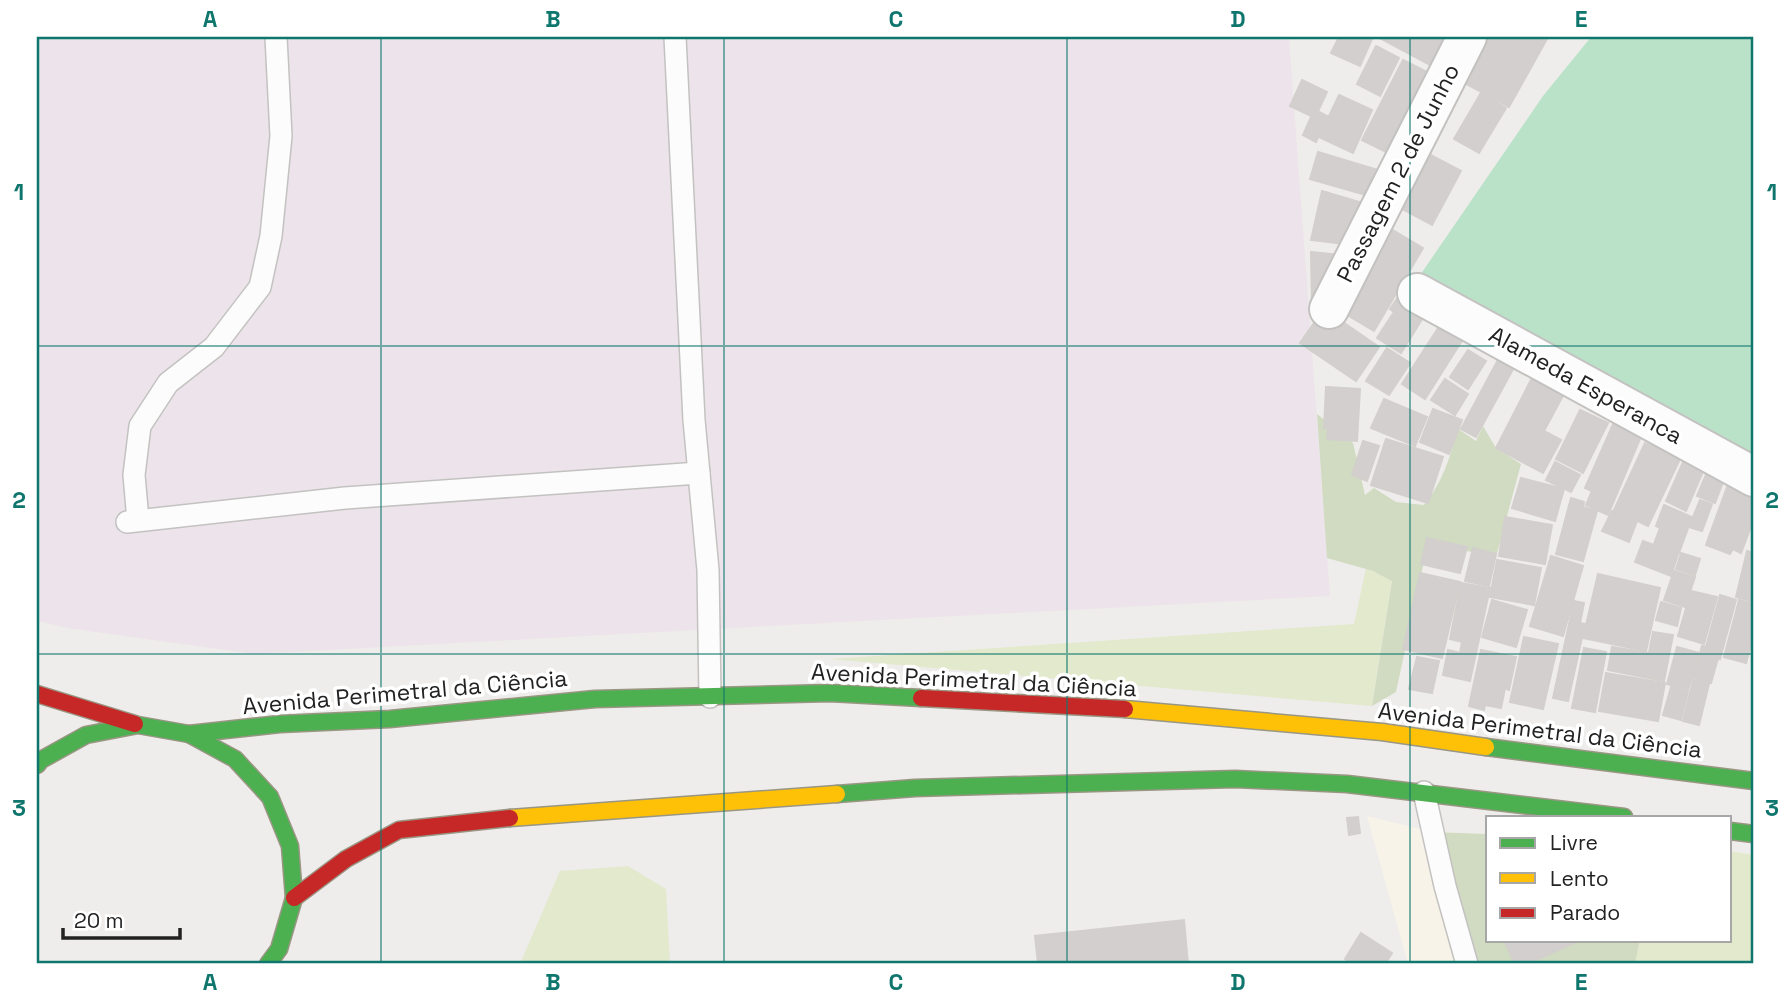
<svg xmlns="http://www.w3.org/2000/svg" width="1791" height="1001" font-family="'Space Grotesk',sans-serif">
<rect width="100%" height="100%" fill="#efedeb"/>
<path fill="#ece4ea" d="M37 37H1289L1330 596 254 654 66 628 37 621Z"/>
<path fill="#f7f3e8" d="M1367 816 1432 832 1488 834V940H1730V851L1754 855V964H1408Z"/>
<g fill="#e2e9cd">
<path d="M1366 568 1392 580 1372 706 829 659 1354 624Z"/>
<path d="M1730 851 1754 855V964H1635L1640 940H1730Z"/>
<path d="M628 866 666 889 670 964H520L560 871Z"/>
</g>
<g fill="#d0dbc2">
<path d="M1317 414 1353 443 1365 495 1374 488 1396 502 1424 505C1443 482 1450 457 1458 429L1476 441 1483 426 1496 448 1521 464 1496 557 1428 543 1396 692 1372 706 1392 581 1373 571 1327 558Z"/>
<path d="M1432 832 1488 834V940H1640L1635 964H1467Z"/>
</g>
<path fill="#bae2c9" d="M1591 37H1754V462L1416 281 1543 96Z"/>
<g fill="#d2cfce" stroke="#d2cfcd" stroke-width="2">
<path d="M1339 37 1372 39 1360 66 1331 53Z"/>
<path d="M1378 37H1446L1430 65Z"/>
<path d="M1486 37H1548L1509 107 1461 81Z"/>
<path d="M1376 46 1399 58 1380 96 1357 84Z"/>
<path d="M1403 60 1429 73 1388 153 1362 140Z"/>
<path d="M1302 80 1327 92 1315 118 1290 106Z"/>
<path d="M1481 93 1506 108 1479 153 1454 139Z"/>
<path d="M1339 95 1372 110 1353 153 1319 137Z"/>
<path d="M1319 112 1327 116 1316 142 1303 135 1311 117 1316 119Z"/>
<path d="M1421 150 1461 171 1432 225 1393 204Z"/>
<path d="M1318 152 1381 171 1373 197 1310 179Z"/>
<path d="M1322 191 1369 205 1352 245 1311 240Z"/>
<path d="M1386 226 1423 248 1374 331 1337 309Z"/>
<path d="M1311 252 1352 256 1312 307Z"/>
<path d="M1402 291 1429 308 1401 353 1377 338 1394 312 1390 309Z"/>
<path d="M1324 309 1379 347 1356 381 1300 343Z"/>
<path d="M1440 325 1463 339 1425 399 1402 384Z"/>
<path d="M1387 348 1410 363 1389 395 1366 381Z"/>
<path d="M1468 350 1486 361 1468 389 1450 377Z"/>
<path d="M1501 354 1517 362 1476 437 1461 429Z"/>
<path d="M1534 374 1565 392 1544 431 1561 440 1543 473 1496 448Z"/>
<path d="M1445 379 1468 394 1455 415 1431 400Z"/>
<path d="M1326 387 1360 389 1357 441 1327 439 1328 428H1324Z"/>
<path d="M1384 399 1427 417 1415 446 1371 428Z"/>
<path d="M1433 409 1462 420 1449 454 1420 442Z"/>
<path d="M1580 410 1608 423 1583 473 1556 459Z"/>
<path d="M1614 422 1642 434 1608 515 1586 505 1592 491 1585 488Z"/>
<path d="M1386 439 1443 457 1428 503 1371 485Z"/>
<path d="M1363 441 1379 446 1367 481 1352 475Z"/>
<path d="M1645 443 1680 459 1648 526 1614 510Z"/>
<path d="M1687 453 1707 462 1686 511 1666 501Z"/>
<path d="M1555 462 1580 475 1571 492 1546 480Z"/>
<path d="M1711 463 1728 469 1715 503 1697 496Z"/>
<path d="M1521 478 1564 489 1555 521 1512 508Z"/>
<path d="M1730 479 1754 488V518L1741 553 1733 549 1730 554 1706 545Z"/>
<path d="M1571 498 1584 502 1583 507 1597 511 1583 561 1556 554Z"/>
<path d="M1700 500 1712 504 1702 531 1689 527Z"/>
<path d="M1664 505 1692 517 1679 553 1654 544 1660 528 1656 526Z"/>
<path d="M1612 511 1637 521 1629 542 1602 531Z"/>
<path d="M1505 517 1552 525 1545 564 1499 556Z"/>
<path d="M1427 538 1467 547 1460 573 1421 564Z"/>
<path d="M1643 541 1678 554 1671 576 1635 562Z"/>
<path d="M1473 548 1496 554 1489 586 1465 581Z"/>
<path d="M1747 551 1754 553V602L1736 597Z"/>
<path d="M1681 553 1700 559 1695 575 1676 569Z"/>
<path d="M1551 556 1583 566 1563 636 1530 626Z"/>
<path d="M1497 560 1541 568 1534 605 1490 597Z"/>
<path d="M1674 571 1695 577 1685 607 1664 600Z"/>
<path d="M1420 573 1460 582 1442 658 1403 649Z"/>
<path d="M1598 574 1660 588 1646 651 1583 638Z"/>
<path d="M1461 583 1490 588 1470 681 1443 675 1448 650 1460 653 1462 642 1450 639Z"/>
<path d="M1691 591 1717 597 1704 644 1678 636Z"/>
<path d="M1720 595 1736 600 1720 659 1718 658 1711 683 1693 678 1702 646 1706 647Z"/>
<path d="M1492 600 1527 610 1516 647 1482 637Z"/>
<path d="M1739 600 1754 604V634L1746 663 1724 657Z"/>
<path d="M1574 601 1584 603 1580 623 1585 624 1568 701 1553 698Z"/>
<path d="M1661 602 1681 608 1677 626 1656 620Z"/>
<path d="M1653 632 1673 635 1664 681 1608 670 1612 647 1649 653Z"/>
<path d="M1524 637 1558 644 1543 709 1510 702Z"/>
<path d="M1677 647 1699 653 1688 690 1667 684Z"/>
<path d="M1584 648 1606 652 1595 712 1572 708Z"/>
<path d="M1481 650 1516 657 1509 690 1505 688 1501 708 1485 705 1484 710 1469 706Z"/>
<path d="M1417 657 1439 661 1432 693 1409 689Z"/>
<path d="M1606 673 1665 683 1658 721 1599 711Z"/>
<path d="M1693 680 1709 684 1699 725 1683 721Z"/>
<path d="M1671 687 1688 692 1681 720 1663 715Z"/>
<path d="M1358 817 1360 833 1349 835 1347 818Z"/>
<path d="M1184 920 1188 964H1038L1035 936Z"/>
<path d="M1361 933 1392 953 1385 964H1353L1345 959Z"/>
<path d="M1504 940H1573L1574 943 1527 964H1515Z"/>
</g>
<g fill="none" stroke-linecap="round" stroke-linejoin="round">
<g stroke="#c3c2c1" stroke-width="24">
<g id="lane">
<path d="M675 37 694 420 708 570 710 697"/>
<path d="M138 520 134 475 140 426 168 383 214 347 260 287 271 236 281 136 276 37"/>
<path d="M127 522 345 498 699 473"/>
<path d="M1424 792 1445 886 1467 964"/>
</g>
</g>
<g stroke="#c3c2c1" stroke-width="42">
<g id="street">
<path d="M1417 293 1754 477"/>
<path d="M1329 309 1467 37"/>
</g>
</g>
<g stroke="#999684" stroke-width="19">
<g id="fast">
<path d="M189 734 280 724 390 719 595 699 830 693 921 698"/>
<path d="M1486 747 1754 781"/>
<path d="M37 765 41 760 86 735 138 725 189 734 235 759 270 797 290 846 294 898 279 949 268 964"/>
<path d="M837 794 915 788 1235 779 1347 784 1624 817"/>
<path d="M1730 831 1754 834"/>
</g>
</g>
<g stroke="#999684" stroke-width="19">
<g id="slow">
<path d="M1125 709 1382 732 1486 747"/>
<path d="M510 818 837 794"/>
</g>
</g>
<g stroke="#999684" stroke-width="19">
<g id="jam">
<path d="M37 694 135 724"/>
<path d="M921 698 1125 709"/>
<path d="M294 898 346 859 399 830 510 818"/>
</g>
</g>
<use href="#lane" stroke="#fdfcfc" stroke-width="21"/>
<use href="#street" stroke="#fdfcfc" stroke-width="38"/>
<use href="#fast" stroke="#4caf50" stroke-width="16"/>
<use href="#slow" stroke="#ffc107" stroke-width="16"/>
<use href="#jam" stroke="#c62828" stroke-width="16"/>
</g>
<path fill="none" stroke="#0f766e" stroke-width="2" stroke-opacity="0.55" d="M381 37V964M724 37V964M1067 37V964M1410 37V964M37 346H1754M37 654H1754"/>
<g text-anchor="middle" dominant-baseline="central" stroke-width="7" stroke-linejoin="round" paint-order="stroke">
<g font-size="23" fill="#222" stroke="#fff">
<text transform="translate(1398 173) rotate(-63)">Passagem 2 de Junho</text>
<text transform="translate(1586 385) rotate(29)">Alameda Esperanca</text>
<text transform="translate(974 680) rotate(3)">Avenida Perimetral da Ciência</text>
<text transform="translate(405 692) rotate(-5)">Avenida Perimetral da Ciência</text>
<text transform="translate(1540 730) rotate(7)">Avenida Perimetral da Ciência</text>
</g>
</g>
<rect width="1791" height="1001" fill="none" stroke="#ffffff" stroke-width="77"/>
<rect x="1486" y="816" width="245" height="126" fill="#ffffff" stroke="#a7a7a7" stroke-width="2"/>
<rect x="1500" y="838" width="35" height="10" fill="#4caf50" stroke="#a7a7a7" stroke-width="2"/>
<text x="1550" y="850" font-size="21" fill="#222222">Livre</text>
<rect x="1500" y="873" width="35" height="10" fill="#ffc107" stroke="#a7a7a7" stroke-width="2"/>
<text x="1550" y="886" font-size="21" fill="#222222">Lento</text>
<rect x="1500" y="908" width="35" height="10" fill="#c62828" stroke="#a7a7a7" stroke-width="2"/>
<text x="1550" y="920" font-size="21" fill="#222222">Parado</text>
<path d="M63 928v10h117v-10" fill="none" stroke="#222222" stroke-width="3.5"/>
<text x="74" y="928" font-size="21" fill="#222222" stroke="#ffffff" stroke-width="5" paint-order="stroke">20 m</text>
<rect x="38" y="38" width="1714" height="924" fill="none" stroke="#0f766e" stroke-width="2.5"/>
<g font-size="23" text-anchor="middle" font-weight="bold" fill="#0f766e">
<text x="210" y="27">A</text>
<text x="553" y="27">B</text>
<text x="896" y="27">C</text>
<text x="1238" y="27">D</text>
<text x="1581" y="27">E</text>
<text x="19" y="200">1</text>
<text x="1772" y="200">1</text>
<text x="19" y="508">2</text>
<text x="1772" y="508">2</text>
<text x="19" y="816">3</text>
<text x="1772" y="816">3</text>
<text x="210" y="990">A</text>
<text x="553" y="990">B</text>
<text x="896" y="990">C</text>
<text x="1238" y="990">D</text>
<text x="1581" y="990">E</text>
</g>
</svg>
